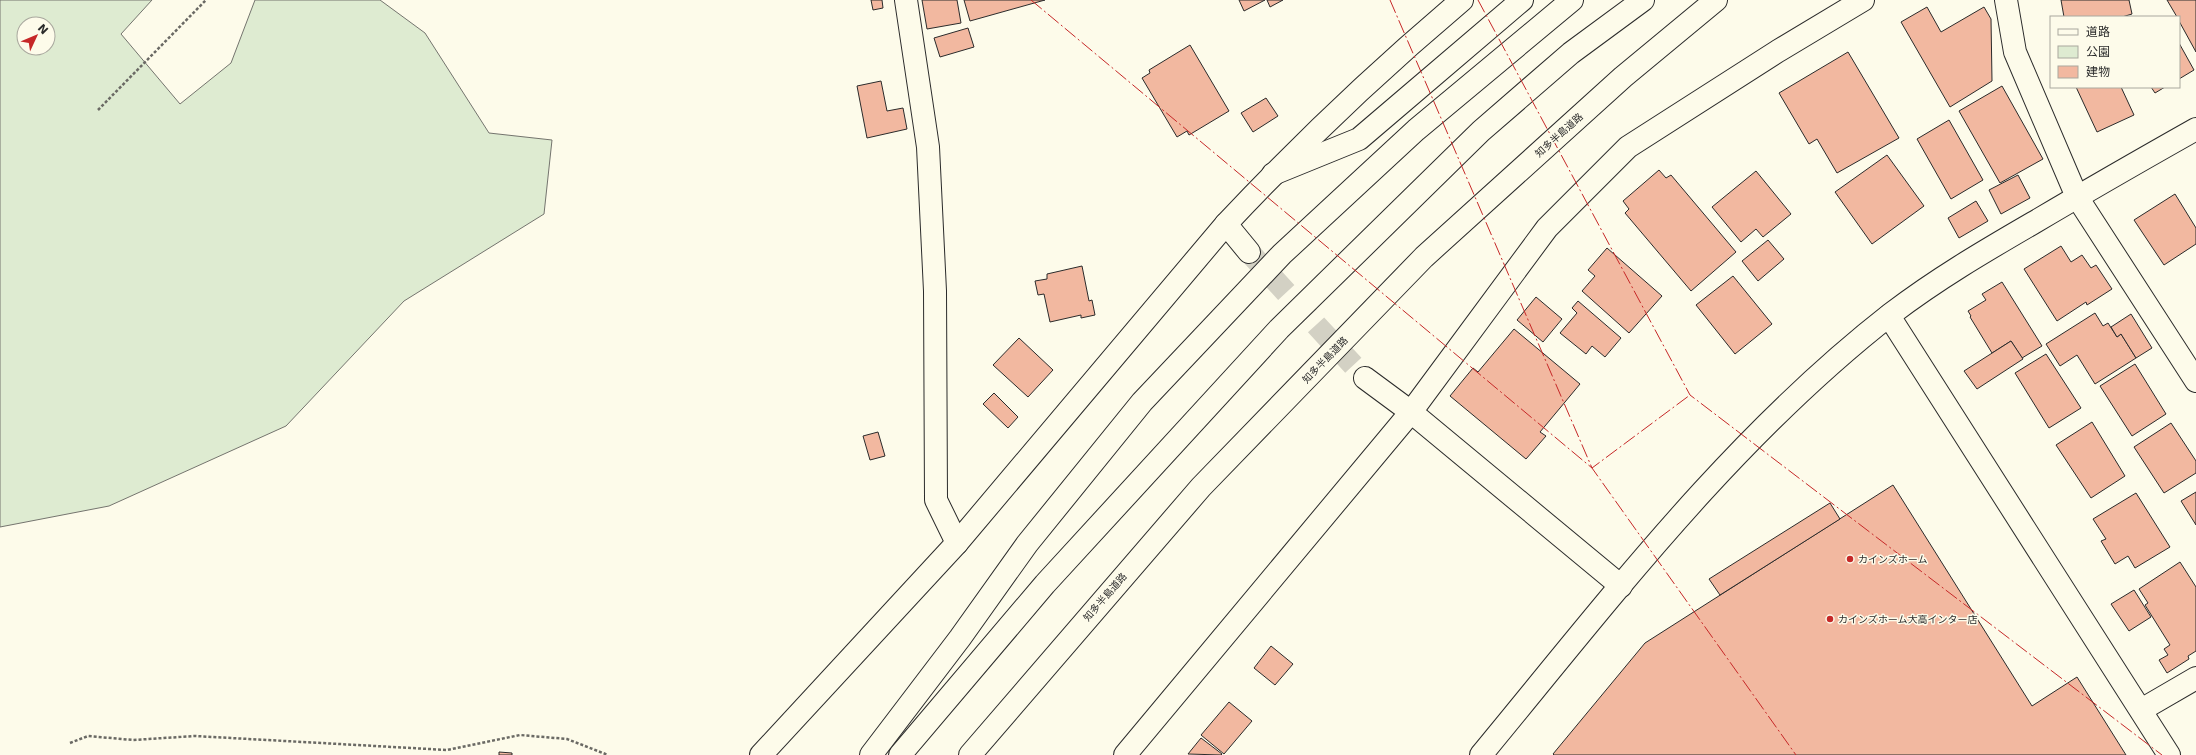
<svg xmlns="http://www.w3.org/2000/svg" width="2196" height="755" font-family="'DejaVu Sans','Noto Sans JP',sans-serif">
<rect width="100%" height="100%" fill="#fdfbea"/>
<path fill="#deebd1" stroke="#74746e" fill-rule="evenodd" d="M0 0H152L121 34 180 104 231 63 255 0H380L425 33 489 133 552 140 544 214 404 301 286 426 109 506 0 527ZM24 24H48V48H24Z"/>
<g fill="#f2b8a0" stroke="#2b2b2b">
<path d="M871 0H882L883 8 873 10Z"/>
<path d="M922 0H957L961 23 927 29Z"/>
<path d="M964 0H1045L970 21Z"/>
<path d="M1239 0H1265L1244 11Z"/>
<path d="M1267 0H1283L1270 7Z"/>
<path d="M2061 0H2129L2132 14 2122 17H2064Z"/>
<path d="M2167 0H2196V52L2179 21V17H2177Z"/>
<path d="M1927 7 1941 32 1984 7 1991 19 1992 81 1950 107 1901 22Z"/>
<path d="M968 28 974 47 940 57 934 38Z"/>
<path d="M2179 43 2194 70 2179 79Z"/>
<path d="M1190 45 1229 111 1189 135 1187 131 1177 137 1142 78 1150 73 1149 70Z"/>
<path d="M1848 52 1899 138 1837 173 1817 139 1809 144 1779 93Z"/>
<path d="M881 81 887 111 903 108 907 129 867 138 857 86Z"/>
<path d="M2002 86 2043 159 2000 183 1959 111Z"/>
<path d="M2076 87H2121L2134 115 2097 132Z"/>
<path d="M2151 87H2165L2155 93Z"/>
<path d="M1266 98 1278 116 1253 132 1241 113Z"/>
<path d="M1949 120 1983 180 1951 199 1917 139Z"/>
<path d="M1887 155 1924 206 1872 244 1835 192Z"/>
<path d="M1659 170 1666 178 1671 175 1736 252 1691 291 1625 213 1629 209 1623 201Z"/>
<path d="M1756 171 1791 214 1763 237 1756 229 1741 242 1712 207Z"/>
<path d="M2018 175 2030 198 2001 214 1989 190Z"/>
<path d="M2175 194 2196 228V244L2164 265 2134 220Z"/>
<path d="M1976 201 1988 221 1959 238 1948 218Z"/>
<path d="M1768 240 1784 259 1758 281 1742 261Z"/>
<path d="M2061 246 2071 262 2082 255 2091 268 2096 265 2112 289 2087 305 2086 302 2057 321 2024 269Z"/>
<path d="M1607 248 1662 296 1629 333 1582 291 1595 276 1588 270Z"/>
<path d="M1082 266 1089 301 1092 300 1095 315 1081 318V315L1050 322 1044 294 1038 295 1035 281 1047 279V274Z"/>
<path d="M1733 276 1772 324 1735 354 1696 305Z"/>
<path d="M2002 282 2042 346 2022 358 2011 341 1992 353 1970 317 1971 316 1968 311 1986 300 1982 294Z"/>
<path d="M1536 297 1562 319 1543 342 1517 320Z"/>
<path d="M1578 301 1621 338 1605 357 1592 346 1586 354 1560 333 1577 313 1572 308Z"/>
<path d="M2095 313 2103 326 2108 323 2117 337 2121 334 2136 358 2095 384 2077 355 2060 366 2046 344Z"/>
<path d="M2131 314 2152 348 2136 358 2121 334 2117 337 2111 327Z"/>
<path d="M1514 329 1580 384 1540 432 1546 436 1526 459 1450 396 1473 368 1478 372Z"/>
<path d="M1019 338 1053 370 1028 397 993 365Z"/>
<path d="M2011 341 2023 359 1977 389 1964 371Z"/>
<path d="M2046 354 2081 408 2049 428 2015 373Z"/>
<path d="M2135 364 2166 414 2132 436 2100 386Z"/>
<path d="M994 393 1018 417 1008 428 983 404Z"/>
<path d="M2092 422 2125 476 2091 498 2056 445Z"/>
<path d="M2171 423 2196 461V473L2164 493 2134 447Z"/>
<path d="M878 432 885 456 870 460 863 436Z"/>
<path d="M1893 485 2032 706 2077 677 2126 755H1554L1553 754 1645 643Z"/>
<path d="M2196 492V525L2181 501Z"/>
<path d="M2136 493 2170 547 2135 568 2128 556 2115 564 2101 541 2106 539 2093 519Z"/>
<path d="M1830 503 1840 519 1720 595 1709 579Z"/>
<path d="M2180 562 2196 587V651L2188 656 2189 659 2167 673 2159 660 2168 655 2164 649 2170 645 2145 605 2148 603 2139 589Z"/>
<path d="M2134 590 2151 617 2129 631 2111 604Z"/>
<path d="M1271 646 1293 664 1275 685 1254 668Z"/>
<path d="M1229 702 1252 721 1224 754 1201 735Z"/>
<path d="M1201 738 1222 754 1221 755 1188 754Z"/>
<path d="M499 752 512 753V755H499Z"/>
</g>
<g fill="none" stroke-linecap="round" stroke-linejoin="round">
<path stroke="#d3d1c4" stroke-width="22" stroke-dasharray="22 11" stroke-linecap="butt" d="M1249 252 1365 378"/>
<g stroke="#2b2b2b" stroke-width="24">
<g id="street">
<path d="M906 0 928 147 935 291 936 500 957 543"/>
<path d="M2006 0 2015 52 2077 197 2196 381"/>
<path d="M1226 224 1249 252"/>
<path d="M1889 316 2169 755"/>
<path d="M1365 378 1411 412 1621 586"/>
<path d="M2141 710 2196 678"/>
<path d="M761 755 957 543 1226 224C1300 145 1379 70 1462 0"/>
<path d="M1125 755 1411 412 1547 228 1628 147 1778 51 1863 0"/>
<path d="M1481 755C1609 600 1732 438 1891 314 1937 279 1983 252 2033 223 2087 191 2141 160 2196 129"/>
</g>
</g>
<g stroke="#2b2b2b" stroke-width="24">
<g id="highway">
<path d="M1273 174 1359 139 1522 0"/>
<path d="M871 755 960 638 1027 544 1142 402 1282 254 1416 130 1572 0"/>
<path d="M900 755 1045 584 1279 329 1481 131 1571 53 1643 0"/>
<path d="M970 755 1201 487 1424 257 1623 77 1716 0"/>
</g>
</g>
<g stroke="#6a6964" stroke-width="2.5" stroke-dasharray="3 2" stroke-linecap="butt">
<path d="M98 110 206 0"/>
<path d="M70 743 88 736 133 740 195 736 447 750 520 735 567 739 608 755"/>
</g>
<use href="#street" stroke="#fdfbea" stroke-width="22"/>
<use href="#highway" stroke="#fdfbea" stroke-width="22"/>
<g stroke="#c62828" stroke-width="1" stroke-dasharray="14 3 2 3" stroke-linecap="butt">
<path d="M1031 0 1592 468 1690 395"/>
<path d="M1390 0 1592 468 1796 755"/>
<path d="M1478 0 1690 395 2162 755"/>
</g>
</g>
<g fill="#c62828" stroke="#fdfbea" stroke-width="1.5">
<circle cx="1850" cy="559" r="4"/>
<circle cx="1830" cy="619" r="4"/>
</g>
<g text-anchor="middle" dominant-baseline="central" stroke-width="3" stroke-linejoin="round" paint-order="stroke">
<g font-size="10" fill="#2b2b2b" stroke="#fdfbea">
<text transform="translate(1559 135) rotate(-42)">知多半島道路</text>
<text transform="translate(1325 360) rotate(-46)">知多半島道路</text>
<text transform="translate(1105 597) rotate(-49)">知多半島道路</text>
</g>
<g font-size="10" fill="#2b2b2b" stroke="#fdfbea" text-anchor="start">
<text x="1858" y="559">カインズホーム</text>
<text x="1838" y="619">カインズホーム大高インター店</text>
</g>
</g>
<rect x="2050" y="16" width="130" height="72" fill="#fdfbea" stroke="#a9a89e"/>
<rect x="2058" y="29" width="20" height="6" fill="#fdfbea" stroke="#a9a89e"/>
<text x="2086" y="36" font-size="12" fill="#2b2b2b">道路</text>
<rect x="2058" y="46" width="20" height="12" fill="#deebd1" stroke="#a9a89e"/>
<text x="2086" y="56" font-size="12" fill="#2b2b2b">公園</text>
<rect x="2058" y="66" width="20" height="12" fill="#f2b8a0" stroke="#a9a89e"/>
<text x="2086" y="76" font-size="12" fill="#2b2b2b">建物</text>
<g transform="translate(36 36) rotate(46)"><circle r="19" fill="#fdfbea" stroke="#a9a89e"/>
<path d="M0-3L7 15L0 10L-7 15Z" fill="#c62828"/>
<text y="-6" font-size="11" font-weight="bold" text-anchor="middle" fill="#2b2b2b">N</text>
</g>
</svg>
